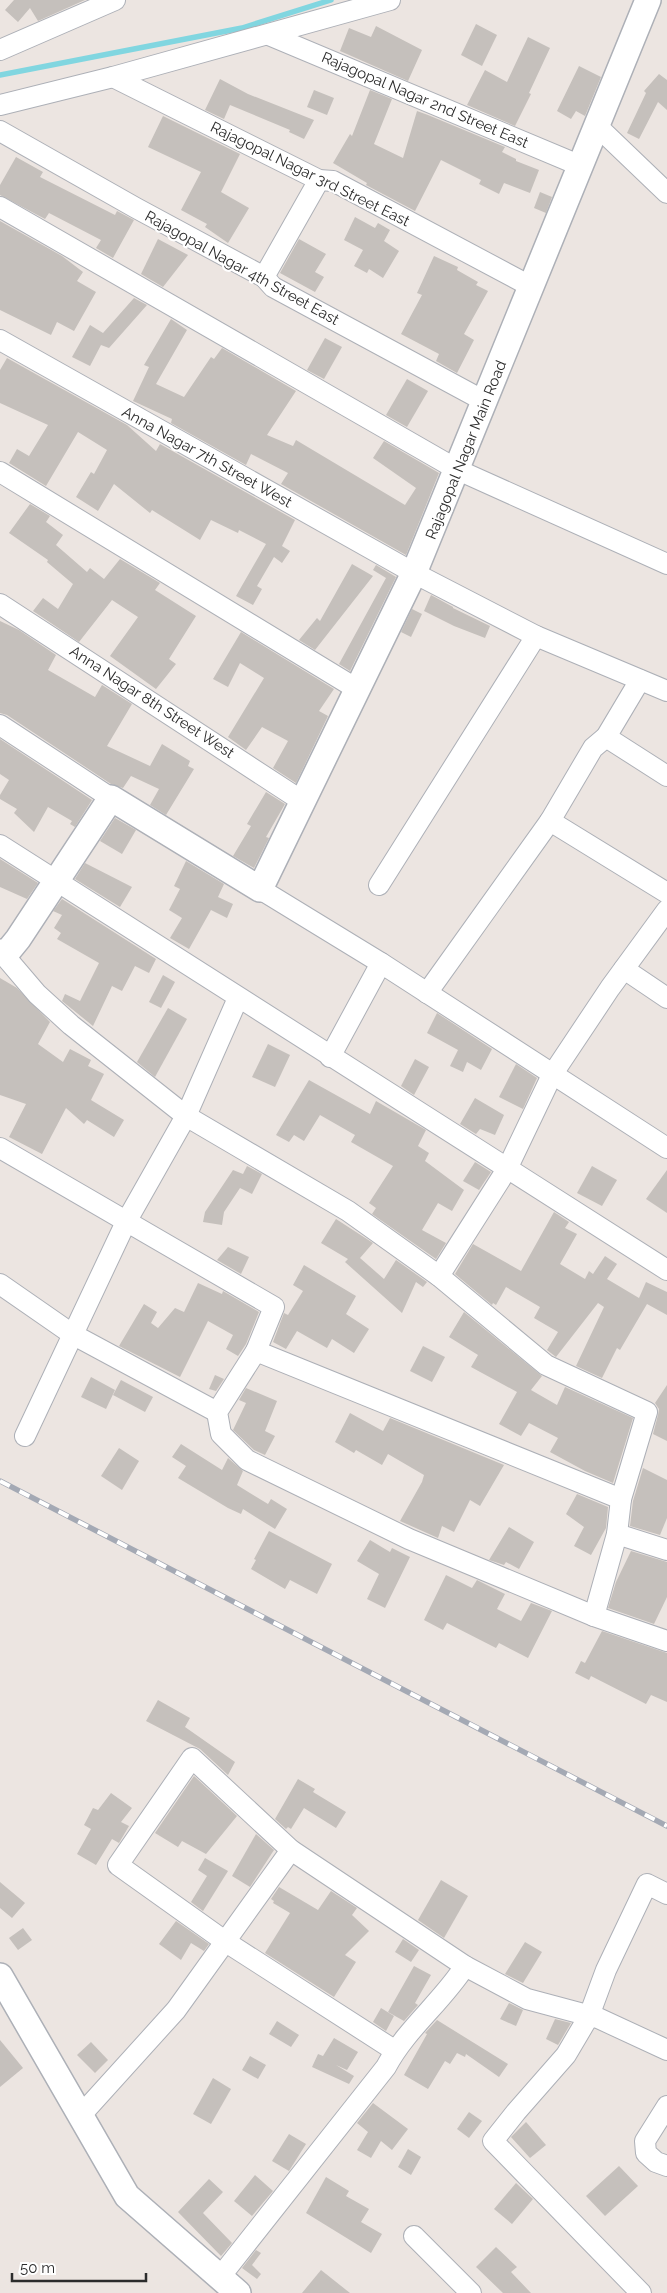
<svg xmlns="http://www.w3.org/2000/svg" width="667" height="2293" font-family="Raleway,sans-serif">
<rect width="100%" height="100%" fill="#ece5e1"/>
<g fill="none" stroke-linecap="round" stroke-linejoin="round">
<path stroke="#81d6e0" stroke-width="5.5" d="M0 75 242 28 331 0"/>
</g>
<g fill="#c5c0bc">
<path d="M14 0H85L38 21 30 8 18 22 5 10Z"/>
<path d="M476 24 497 35 482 66 461 55Z"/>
<path d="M376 26 422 50 408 81 340 51 349 28 371 37Z"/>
<path d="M528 37 550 48 529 93 531 94 515 126 467 105 485 70 507 82Z"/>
<path d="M579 66 601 77 585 116 576 111 571 119 557 111Z"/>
<path d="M659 74 667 80V110L658 102 639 139 627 133 646 93 644 91Z"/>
<path d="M220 79 248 94 314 120 304 139 289 132 290 130 230 105 224 119 205 110Z"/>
<path d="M314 90 334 98 327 115 307 107Z"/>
<path d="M370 90 392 99 374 144 403 158 417 111 428 115 505 147 502 152 516 159V161L539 170 530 193 504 183 499 194 479 184 481 180 441 160 415 211 366 185 367 183 333 163 350 134 352 136Z"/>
<path d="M163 116 240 154 221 192 249 208 228 243 205 227 207 224 181 210 201 172 148 147Z"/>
<path d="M16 157 43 172 40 177 115 215 117 211 134 220 113 258 96 248 101 240 49 213 45 219 0 195V185Z"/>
<path d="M540 192 552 197 546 213 534 208Z"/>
<path d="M355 217 375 228 378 223 390 230 384 241 399 251 383 278 369 269 367 273 354 266 363 250 344 240Z"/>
<path d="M0 221 62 256 83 272 77 281 96 292 74 331 57 322 51 335 0 310Z"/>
<path d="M158 239 188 255 163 287 141 274Z"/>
<path d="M299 239 326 254 315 272 324 277 315 292 280 273Z"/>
<path d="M434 256 458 267 457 270 478 282 476 285 488 291 464 334 474 340 457 373 436 361 439 354 401 334 422 295 417 293Z"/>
<path d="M134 298 147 305 109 348 101 345 90 366 72 357 90 325 103 333Z"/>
<path d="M171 319 187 330 156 384 184 397 211 357 214 359 222 348 296 391 267 435 293 446 296 440 405 505 416 488 373 458 384 441 439 473 406 555 281 484 288 473 251 454 246 465 171 423 172 419 133 401 149 367 144 365Z"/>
<path d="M325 338 342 347 324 379 307 370Z"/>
<path d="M7 358 127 425 156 451 160 444 295 520 282 546 290 551 282 563 274 557 257 586 262 589 253 605 236 596 266 544 239 530 238 533 211 520 200 540 152 510 150 513 114 484 98 511 76 497 91 472 94 474 107 450 78 432 46 486 9 463 17 449 29 456 48 425 0 403V370Z"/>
<path d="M407 379 428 391 407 427 386 415Z"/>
<path d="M30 504 50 516 46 522 63 535 56 545 87 572 90 568 104 579 120 559 160 583 155 590 196 616 169 659 176 664 156 689 110 656 138 617 112 600 79 642 33 611 43 598 58 609 73 584 47 562 48 560 9 533Z"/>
<path d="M352 564 373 576 315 650 299 640 317 618 320 621Z"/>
<path d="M376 565 396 577 350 671 339 664 386 578 373 570Z"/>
<path d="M431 595 453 607V608L490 626 485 638 454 626 424 611Z"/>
<path d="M412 609 422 614 411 637 401 632Z"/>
<path d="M0 621 19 630 56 655 48 670 95 697 102 685 132 704 107 746 150 766 162 744 190 761 188 766 194 769 166 815 150 805 159 789 131 776 123 788 111 784 7 715 0 713Z"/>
<path d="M241 632 334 689 319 711 328 716 296 783 273 768 288 741 262 727 246 750 228 737 264 678 240 663 228 687 213 679Z"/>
<path d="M0 739 92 800 75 827 70 824 72 821 48 807 34 832 14 813 17 809 0 799V795L9 780 0 774Z"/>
<path d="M266 792 285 804 266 837 269 838 254 868 233 856 251 826 247 824Z"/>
<path d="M115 818 136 830 122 854 100 841Z"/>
<path d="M0 859 38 883 27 899 0 887Z"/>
<path d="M186 861 224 884 218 897 233 904 227 918 211 910 189 949 170 938 182 918 169 910 180 889 174 886Z"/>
<path d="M85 863 132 887 120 907 75 879Z"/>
<path d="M62 899 156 959 149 973 135 966 122 991 112 986 93 1026 62 1001 65 994 80 1001 99 963 57 939 61 933 54 928 62 915 53 911Z"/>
<path d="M163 975 175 982 161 1008 149 1002Z"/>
<path d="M0 978 17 988 50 1022 38 1044 63 1062 70 1049 91 1060 88 1066 104 1074 91 1100 124 1120 114 1137 87 1120 84 1124 66 1108 42 1154 9 1137 26 1104 0 1095Z"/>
<path d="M168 1008 187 1019 155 1077 137 1062Z"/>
<path d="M437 1013 492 1049 481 1070 467 1062 463 1072 450 1066 458 1050 427 1033Z"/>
<path d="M268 1044 290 1055 275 1087 252 1077Z"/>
<path d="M415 1059 429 1067 414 1095 401 1086Z"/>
<path d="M516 1064 537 1078 523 1109 499 1097Z"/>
<path d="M309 1080 370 1114 376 1101 426 1130 418 1146 429 1153 425 1161 464 1190 452 1211 438 1203 422 1230 446 1243 436 1259 372 1214 376 1208 369 1203 393 1166 351 1142 355 1135 320 1115 304 1141 294 1135 289 1142 276 1135Z"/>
<path d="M475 1098 504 1115 495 1135 480 1129 476 1134 460 1124Z"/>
<path d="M475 1162 491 1172 479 1190 463 1181Z"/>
<path d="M247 1166 262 1174 252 1194 240 1188 224 1212 222 1225 203 1222 205 1212 233 1170 243 1174Z"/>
<path d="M592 1166 617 1180 602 1206 577 1193Z"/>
<path d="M667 1170V1213L646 1199Z"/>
<path d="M554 1212 569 1222 565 1228 577 1234 560 1264 585 1279 589 1271 593 1274 605 1256 617 1264 607 1279 639 1298 646 1282 667 1292V1315L647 1304 620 1350 617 1348 602 1378 576 1366 604 1307 598 1303 556 1357 547 1350 558 1332 534 1318 540 1307 506 1287 496 1305 493 1303 492 1305 455 1274 473 1244 521 1271Z"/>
<path d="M336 1219 373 1243 360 1258 384 1279 396 1260 427 1282 423 1287 416 1282 402 1313 345 1262 348 1259 321 1243Z"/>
<path d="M228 1247 249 1257 241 1274 217 1260Z"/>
<path d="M304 1265 356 1296 346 1314 369 1329 354 1353 332 1339 327 1348 297 1331 286 1349 273 1342 284 1313 288 1315 303 1291 293 1285Z"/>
<path d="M198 1283 222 1294 223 1291 259 1312 246 1344 238 1356 226 1349 233 1335 208 1321 180 1377 119 1346 144 1304 157 1312 151 1323 158 1328 175 1308 184 1312Z"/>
<path d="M464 1312 542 1376 531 1390 557 1405 565 1387 633 1418 613 1483 585 1471 550 1452 558 1438 529 1423 521 1436 499 1424 517 1392 471 1367 478 1355 449 1337Z"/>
<path d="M423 1346 445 1357 432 1382 410 1371Z"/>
<path d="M215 1375 224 1379 216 1391 209 1389Z"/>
<path d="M91 1377 115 1390 106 1409 81 1397Z"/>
<path d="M121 1380 153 1397 145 1412 113 1395Z"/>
<path d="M667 1385V1441L653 1434 658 1415 659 1409 655 1403Z"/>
<path d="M246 1388 277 1401 265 1431 275 1436 265 1455 254 1450 233 1430 246 1403 239 1400Z"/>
<path d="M350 1413 383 1431 390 1418 504 1465 480 1506 470 1500 454 1532 442 1526 438 1538 400 1521 422 1482 424 1475 388 1454 382 1465 356 1450 354 1453 335 1442Z"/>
<path d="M181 1444 222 1470 228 1458 243 1471 237 1485 268 1504 271 1499 287 1509 275 1529 243 1509 241 1514 228 1508 178 1478 186 1466 172 1457Z"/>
<path d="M119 1448 139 1461 122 1490 101 1476Z"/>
<path d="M643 1468 667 1480V1518L660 1535 630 1526 633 1501Z"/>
<path d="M577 1494 608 1507 606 1528 591 1555 574 1546 584 1527 566 1514Z"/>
<path d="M509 1527 534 1542 519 1569 506 1562 504 1565 489 1560Z"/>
<path d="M269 1531 332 1564 317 1594 290 1580 285 1589 251 1569 256 1560 254 1559Z"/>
<path d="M370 1540 390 1552 392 1548 410 1557 385 1608 367 1599 379 1574 357 1561Z"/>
<path d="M631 1551 667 1562V1597L654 1624 608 1608 616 1582Z"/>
<path d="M446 1575 472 1588 477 1580 505 1594 497 1609 521 1621 531 1603 552 1611 528 1658 499 1643 496 1648 447 1623 443 1630 424 1620Z"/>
<path d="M602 1631 667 1653V1702L651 1695 646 1704 591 1676 589 1680 575 1673 581 1661 585 1663Z"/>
<path d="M158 1700 190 1718 185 1727 235 1762 228 1775 200 1749 146 1721Z"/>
<path d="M194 1776 237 1816 206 1854 182 1841 178 1847 155 1833Z"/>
<path d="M298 1779 315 1789 313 1792 346 1812 336 1828 304 1808 291 1829 288 1827 286 1829 275 1819Z"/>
<path d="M111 1793 132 1808 121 1822 129 1826 119 1843 112 1839 96 1865 77 1854 91 1829 84 1825 93 1808 98 1810Z"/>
<path d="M256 1834 274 1850 250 1887 232 1876Z"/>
<path d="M205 1858 228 1871 203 1911 191 1902 207 1876 198 1870Z"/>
<path d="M441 1880 468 1896 444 1938 418 1920Z"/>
<path d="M0 1882 25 1903 12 1918 0 1908Z"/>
<path d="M279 1887 318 1910 331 1891 357 1908 352 1915 369 1931 345 1955 356 1962 334 1997 265 1953 290 1913 273 1903 274 1901 271 1899Z"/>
<path d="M176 1921 209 1944 204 1951 191 1943 181 1960 159 1944Z"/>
<path d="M23 1928 32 1940 18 1950 9 1938Z"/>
<path d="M403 1939 419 1950 411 1962 395 1952Z"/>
<path d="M525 1942 542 1952 523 1983 505 1974Z"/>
<path d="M414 1966 431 1975 415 2003 418 2005 404 2021 388 2012Z"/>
<path d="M509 2003 523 2010 516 2026 500 2019Z"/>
<path d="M381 2008 394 2016 386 2031 373 2022Z"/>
<path d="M555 2019 571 2023 558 2045 546 2039Z"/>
<path d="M437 2020 508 2064 499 2077 466 2054 465 2057 457 2053 450 2064 445 2061 428 2089 404 2075 427 2034 425 2033Z"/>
<path d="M277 2021 299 2035 291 2047 269 2034Z"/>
<path d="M334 2038 358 2052 347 2070 336 2065 354 2076 349 2084 312 2067 318 2054 323 2056Z"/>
<path d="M0 2040 23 2068 0 2087Z"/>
<path d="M91 2042 108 2060 95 2073 77 2055Z"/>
<path d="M250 2056 266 2065 258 2079 242 2070Z"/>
<path d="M213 2078 231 2089 211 2124 193 2114Z"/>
<path d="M373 2103 408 2129 392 2150 381 2141 371 2158 357 2150 368 2132 357 2123Z"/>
<path d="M469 2112 482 2121 469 2138 457 2129Z"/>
<path d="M526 2122 546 2145 530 2158 511 2137Z"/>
<path d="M289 2134 306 2144 289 2171 272 2161Z"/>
<path d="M408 2149 421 2157 411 2175 398 2167Z"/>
<path d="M619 2166 638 2186 605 2216 586 2196Z"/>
<path d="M255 2175 273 2191 252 2216 234 2201Z"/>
<path d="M326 2177 349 2191 346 2196 369 2209 361 2222 382 2234 371 2253 306 2213Z"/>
<path d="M209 2179 223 2192 203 2213 232 2243 221 2256 178 2212Z"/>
<path d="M516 2183 533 2199 512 2224 494 2209Z"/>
<path d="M496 2247 517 2267 511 2272 531 2293H503L476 2267Z"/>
<path d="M256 2250 261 2253 252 2265 261 2274 257 2279 242 2268Z"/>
<path d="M321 2270 350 2293H302Z"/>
</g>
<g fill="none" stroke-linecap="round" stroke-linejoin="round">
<g stroke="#adb0b7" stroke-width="22">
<g id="minor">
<path d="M269 35 581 166"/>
<path d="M0 50 115 0"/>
<path d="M113 77 319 180 333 181 532 287"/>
<path d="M0 105 113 77 390 0"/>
<path d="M597 126 667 193"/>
<path d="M0 131 136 208 264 277 273 287 486 402"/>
<path d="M0 207 458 470 667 564"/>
<path d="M264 277 319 180"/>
<path d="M0 340 414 573 536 636 667 691"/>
<path d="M0 472 357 689"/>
<path d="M0 604 302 801"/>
<path d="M0 725 111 798"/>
<path d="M606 737 667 776"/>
<path d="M550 821 667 893"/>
<path d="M0 845 667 1270"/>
<path d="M379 885 536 636"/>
<path d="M260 889 381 963 667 1148"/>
<path d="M2 953 37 994 71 1025 186 1116 348 1211 439 1276 546 1365 647 1412 621 1499 617 1534 594 1616"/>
<path d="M624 969 667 998"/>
<path d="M427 993 550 821 593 748 606 737 640 680"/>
<path d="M330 1057 381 963"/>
<path d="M0 1148 274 1307 256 1351 621 1499"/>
<path d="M439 1276 507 1169 552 1075 610 988 667 910"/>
<path d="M0 1284 72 1334 217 1412"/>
<path d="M256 1351 217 1412 221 1434 247 1460 409 1539 594 1616 667 1641"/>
<path d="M25 1436 126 1222 186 1116 238 998"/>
<path d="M617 1534 667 1550"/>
<path d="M394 2050 226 1942 118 1865 192 1758 291 1850 465 1966 527 1999 598 2018 667 2050"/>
<path d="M667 2106 645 2141 646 2153 656 2162 667 2166"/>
<path d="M81 2115 176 2010 291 1850"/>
<path d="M414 2236 471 2293"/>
<path d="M220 2277 386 2067C406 2029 442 2002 465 1966"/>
<path d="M641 2293 493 2141 516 2112 566 2055 589 2016 606 1970 647 1884 667 1894"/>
</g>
</g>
<g stroke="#adb0b7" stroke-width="28">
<g id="tertiary">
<path d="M0 953 9 950 18 939 111 798 260 889 414 573 648 0"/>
<path d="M0 1976 127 2196 238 2293"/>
</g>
</g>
<use href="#minor" stroke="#fff" stroke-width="20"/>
<use href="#tertiary" stroke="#fff" stroke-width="25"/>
<g stroke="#a4a9b4" stroke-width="5.5">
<path id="rail" d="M0 1481 667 1826"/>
</g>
<use href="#rail" stroke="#fff" stroke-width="4" stroke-dasharray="11" stroke-linecap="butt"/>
</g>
<g text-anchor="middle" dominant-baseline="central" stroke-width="4.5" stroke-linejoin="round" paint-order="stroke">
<g font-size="15" fill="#2c2c2c" stroke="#fff">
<text transform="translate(425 100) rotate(23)">Rajagopal Nagar 2nd Street East</text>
<text transform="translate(310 174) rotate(26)">Rajagopal Nagar 3rd Street East</text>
<text transform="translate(242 268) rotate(29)">Rajagopal Nagar 4th Street East</text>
<text transform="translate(466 450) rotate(-68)">Rajagopal Nagar Main Road</text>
<text transform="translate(207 457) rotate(29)">Anna Nagar 7th Street West</text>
<text transform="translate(152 702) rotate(33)">Anna Nagar 8th Street West</text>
</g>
</g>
<path d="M12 2273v8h134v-8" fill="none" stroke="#2c2c2c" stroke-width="2.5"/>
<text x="20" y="2273" font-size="15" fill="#2c2c2c" stroke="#ffffff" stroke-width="4" paint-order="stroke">50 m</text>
</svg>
